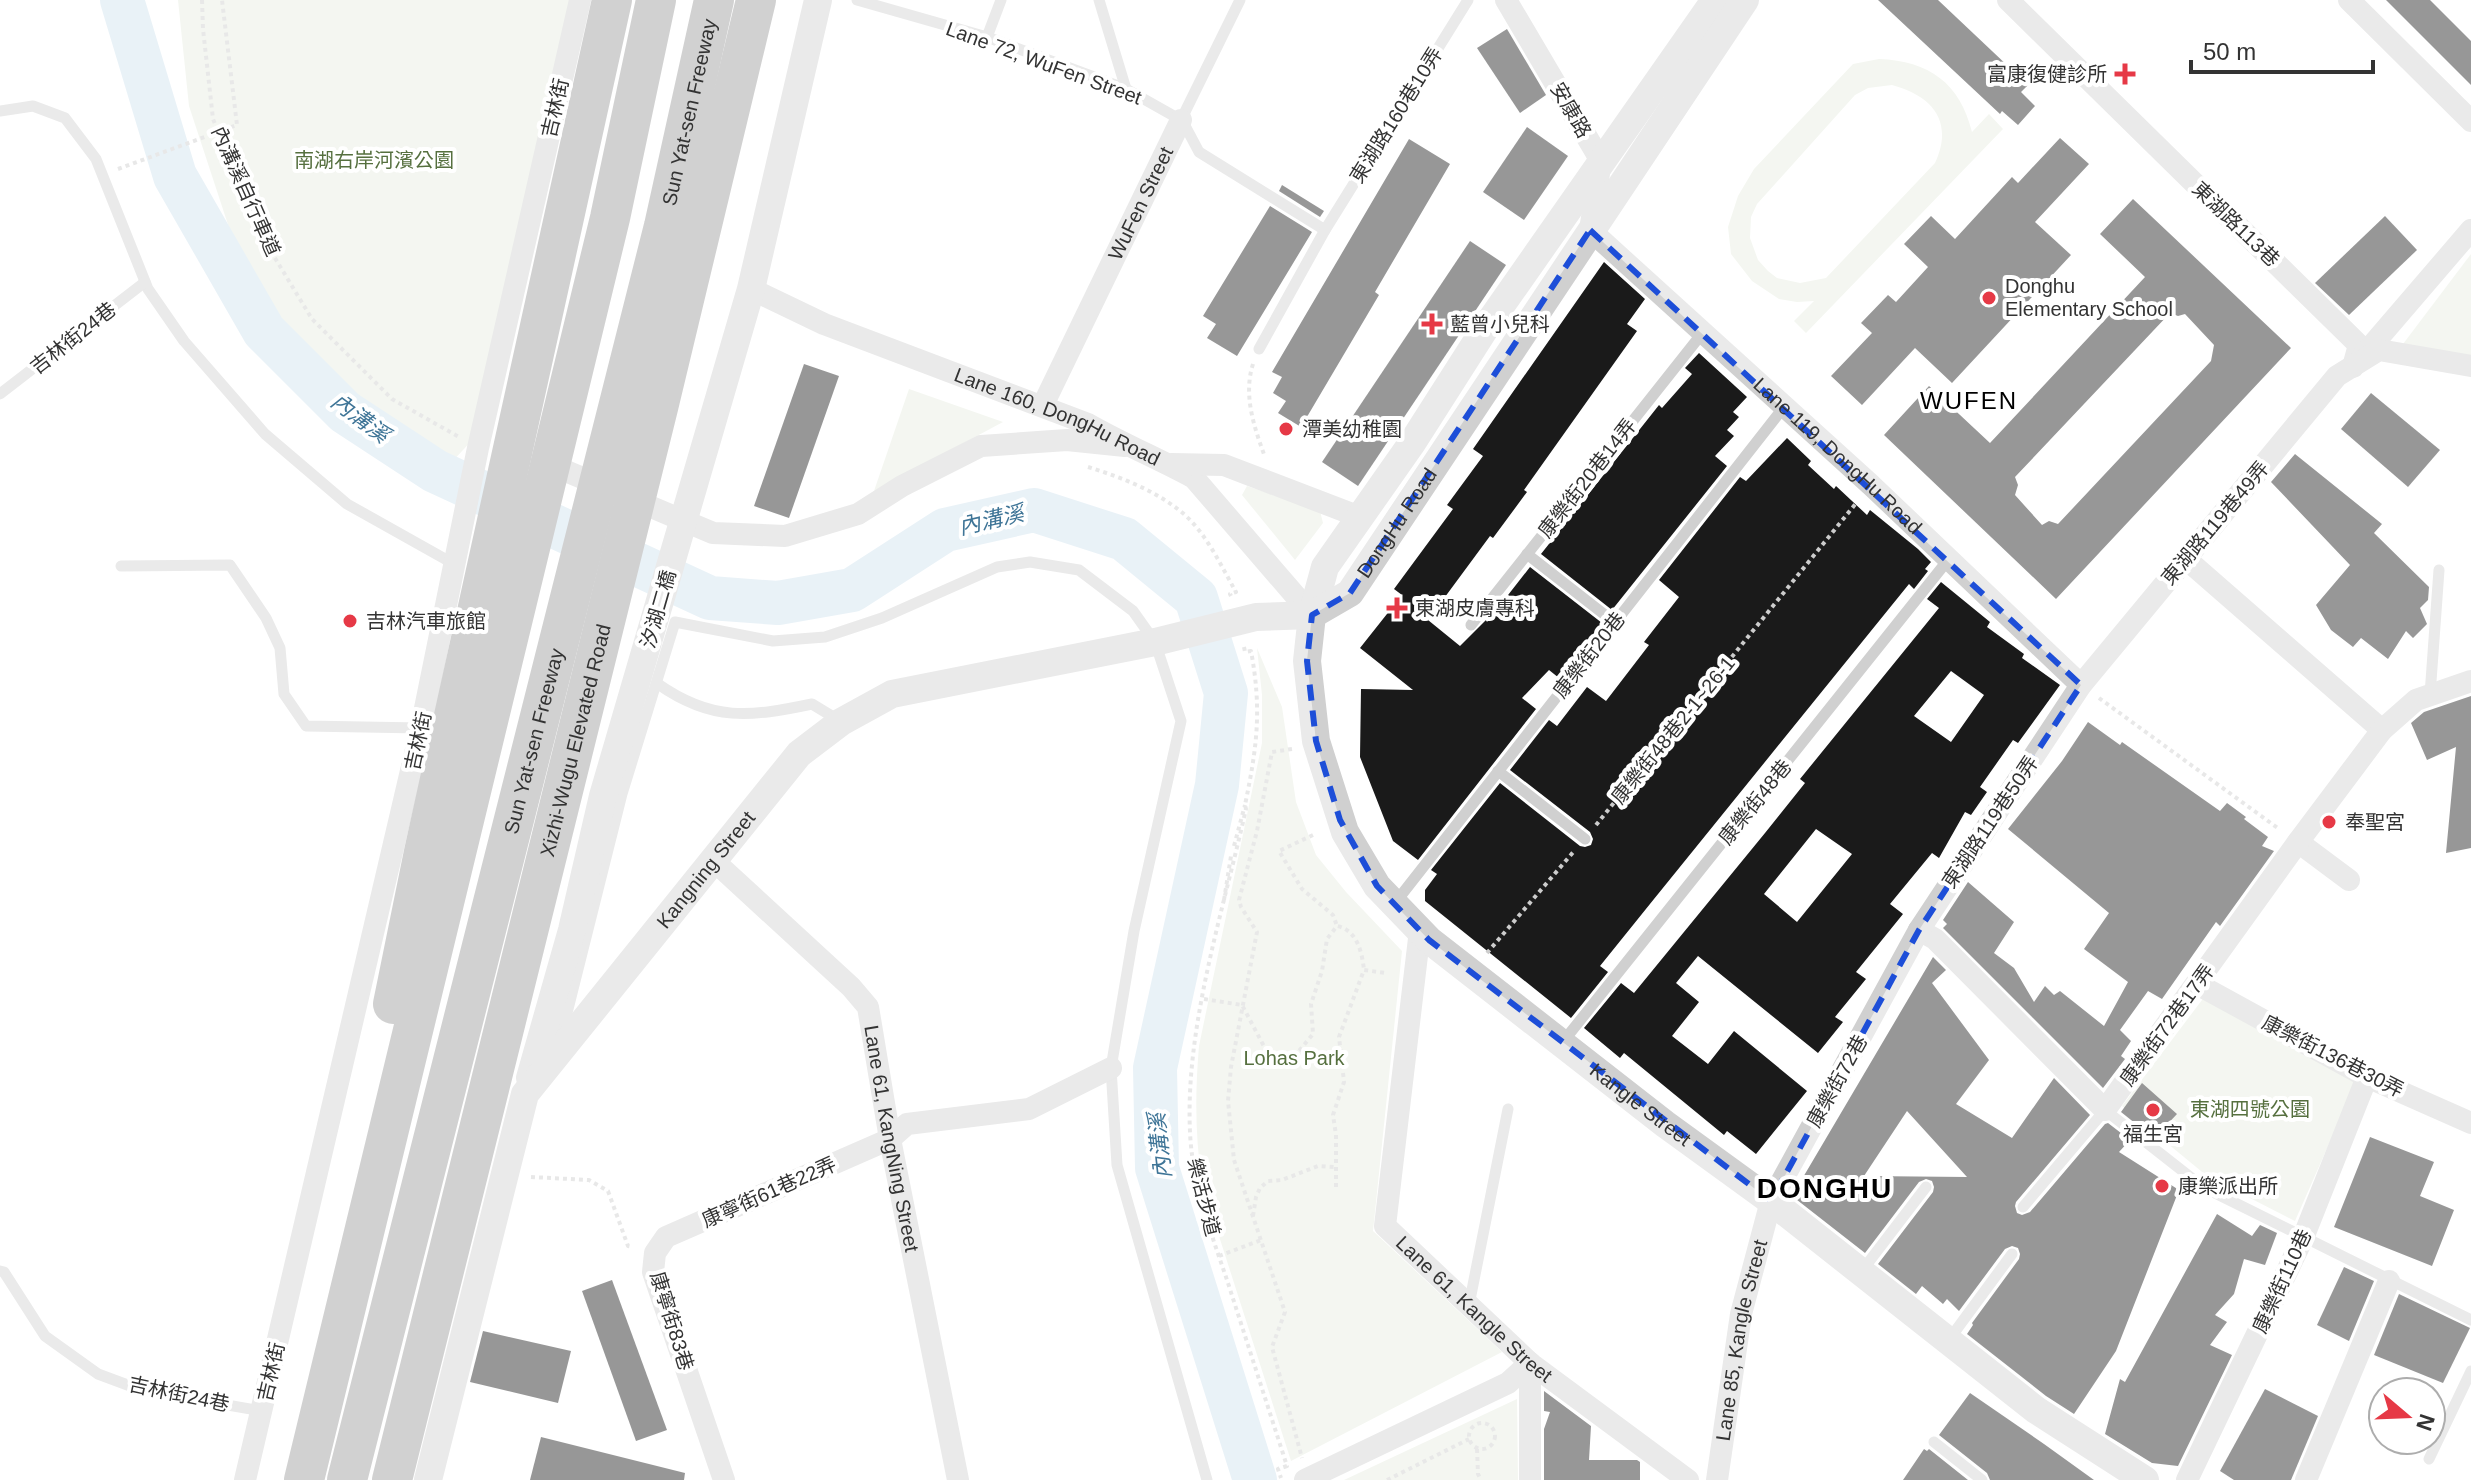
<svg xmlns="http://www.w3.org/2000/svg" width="2471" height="1480" font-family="Arial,'Noto Sans TC',sans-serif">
<rect width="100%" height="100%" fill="#fff"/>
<g fill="#e6ecdf" fill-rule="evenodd">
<path d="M178 0H574L475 437 451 463 413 439 299 351 238 255 189 106Z"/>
<path d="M1879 59C1929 61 1960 83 1972 132L1989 114 2003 129 1806 333 1794 321 1814 301 1797 302 1779 299 1752 281 1731 254 1728 227 1738 196 1754 169 1853 64ZM1892 85C1933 96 1954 122 1935 163L1826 278 1800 283 1777 278 1768 271 1758 260 1750 238 1751 217 1757 204 1855 95 1868 88Z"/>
<path d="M2471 254V360L2400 348Z"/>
<path d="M909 389 1003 422 874 491Z"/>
<path d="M1247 486 1320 511 1323 523 1295 560 1242 495Z"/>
<path d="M1257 648 1282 707 1296 802 1316 855 1346 892 1402 951 1373 1231 1502 1352 1291 1461 1202 1183C1195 1136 1195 1093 1199 1046L1262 743V695Z"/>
<path d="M2205 996 2358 1078 2295 1221 2207 1176 2122 1106Z"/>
<path d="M1517 1399 1518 1480H1344Z"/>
</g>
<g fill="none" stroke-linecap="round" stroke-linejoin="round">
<path stroke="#cfe2ee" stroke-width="44" d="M122 0 175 176 264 331 345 412 435 471 710 598 778 603 852 590 945 530 1034 510 1124 539 1196 598 1226 693 1217 785 1155 1068 1157 1168 1255 1480"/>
</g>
<g fill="#1a1a1a" fill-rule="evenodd">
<path d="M1878 0H1938L2028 85 2021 92 2035 106 2018 125 2002 111 2000 114Z"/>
<path d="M2386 0H2430L2471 41V85Z"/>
<path d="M1507 29 1546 95 1520 113 1477 48Z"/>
<path d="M1527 127 1568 156 1524 220 1483 192Z"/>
<path d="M2060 138 2089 164 2035 222 2071 255 1952 383 1915 348 1862 405 1831 376 1872 333 1861 323 1888 295 1896 302 1928 267 1904 244 1931 216 1955 239 2012 177 2018 183Z"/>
<path d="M1409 139 1450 164 1375 292 1379 295 1301 427 1278 413 1286 401 1273 393 1282 377 1272 372Z"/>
<path d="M1282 185 1324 211 1320 217 1279 191Z"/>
<path d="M2133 199 2291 348 2056 599 1884 435 1929 386 1990 443 2145 277 2100 234ZM2170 313 2178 316 2185 314 2214 345 2211 361 2058 524 2049 521 2042 525 2015 495 2018 485 2015 477Z"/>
<path d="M1270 206 1312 232 1237 356 1207 338 1216 324 1203 316Z"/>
<path d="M2385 216 2417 250 2349 315 2315 283Z"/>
<path d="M1470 241 1506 265 1358 486 1322 462Z"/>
<path d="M1604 262 1645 299 1627 324 1637 331 1524 490 1527 492 1493 538 1490 536 1428 620 1460 646 1486 620 1487 622 1530 567 1602 623 1559 678 1549 670 1522 698 1536 709 1418 860 1393 841 1360 757 1361 689 1413 690 1360 648 1402 595 1394 589 1453 509 1447 505 1483 456 1473 449Z"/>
<path d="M1699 353 1747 397 1733 412 1739 417 1727 430 1734 436 1715 456 1727 466 1612 610 1541 554 1659 405 1662 408 1692 374 1685 368Z"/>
<path d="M804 364 839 376 789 518 754 506Z"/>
<path d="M2371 393 2440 450 2408 487 2341 429Z"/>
<path d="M1787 438 1811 461 1808 465 1834 489 1836 486 1867 515 1870 510 1918 549 1931 562 1925 569 1928 571 1914 589 1909 584 1654 899 1600 966 1608 972 1571 1018 1425 901V890L1437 874 1431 870 1500 783 1580 846 1585 847 1591 845 1593 839 1590 832 1510 770 1549 720 1557 726 1587 687 1606 701 1649 645 1644 642 1679 597 1659 580 1740 477 1746 481Z"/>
<path d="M2295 454 2382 524 2374 533 2429 587 2428 600 2420 608 2427 624 2413 638 2406 631 2388 659 2361 638 2353 647 2331 630 2316 605 2350 565 2271 482Z"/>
<path d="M1941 582 1990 622 1987 627 2024 654 2022 658 2060 685 2018 743 2013 740 1980 787 1987 792 1971 815 1965 812 1939 858 1932 853 1890 904 1903 914 1856 972 1866 979 1835 1017 1843 1022 1818 1053 1698 956 1676 983 1699 1002 1672 1036 1708 1064 1734 1031 1807 1091 1756 1154 1727 1131 1724 1135 1624 1053 1620 1058 1584 1028 1621 983 1634 993 1765 833 1805 783 1800 779 1939 608 1927 599ZM1951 671 1984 695 1951 742 1914 716ZM1816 829 1852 854 1797 922 1764 894Z"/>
<path d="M2471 696V848L2446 853 2456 747 2427 760 2411 723 2424 712Z"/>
<path d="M2088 722 2120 745 2122 742 2220 811 2227 803 2246 817 2244 819 2268 837 2262 846 2274 851 2220 926 2216 922 2162 999 2148 991 2120 1030 2131 1041 2121 1056 2125 1059 2103 1088 1943 928 1947 924 1943 920 1968 882 2014 922 1994 953 2014 968 2034 1002 2045 986 2054 995 2060 991 2104 1026 2128 982 2084 949 2109 913 2008 829 2062 761Z"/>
<path d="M1933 957 1946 970 1932 983 1989 1060 1956 1104 2012 1138 2054 1078 2090 1115 2016 1202 2015 1206 2017 1213 2022 1215 2030 1212 2105 1124 2108 1123 2130 1140 2119 1152 2179 1190 2116 1351 2074 1414 2046 1396 1967 1334 1973 1325 1972 1323 2019 1259 2020 1254 2018 1248 2012 1246 2005 1249 1959 1311 1947 1299 1943 1304 1922 1286 1916 1294 1878 1264 1933 1192 1934 1187 1932 1181 1926 1179 1919 1182 1865 1253 1792 1196ZM1907 1111 1967 1177 1864 1176Z"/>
<path d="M2142 1083 2177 1114 2160 1132 2147 1121 2141 1128 2121 1112Z"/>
<path d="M2370 1137 2434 1162 2420 1196 2454 1210 2432 1266 2334 1227Z"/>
<path d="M2217 1214 2252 1236 2260 1225 2277 1233 2265 1265 2244 1259 2234 1294 2215 1315 2227 1322 2210 1345 2232 1355 2178 1466 2152 1463 2105 1434 2120 1379 2125 1382Z"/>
<path d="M2344 1267 2374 1281 2349 1341 2317 1325Z"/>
<path d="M612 1280 667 1430 636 1441 582 1291Z"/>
<path d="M2399 1294 2470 1328 2443 1383 2374 1355Z"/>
<path d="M483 1331 571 1351 558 1403 470 1382Z"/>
<path d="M2265 1389 2318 1416 2291 1480H2234L2220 1471Z"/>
<path d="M1544 1391 1591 1426 1589 1460H1637L1640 1462V1480H1544V1429L1550 1412 1544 1411Z"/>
<path d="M1970 1393 2044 1444 2094 1480H1990L1987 1473 1939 1435Z"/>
<path d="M541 1437 685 1473 684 1480H530Z"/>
<path d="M1924 1449 1927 1451 1929 1449 1968 1480H1903Z"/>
</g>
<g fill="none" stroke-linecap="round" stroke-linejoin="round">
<g stroke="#cdcdcd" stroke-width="4" stroke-dasharray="4 4" stroke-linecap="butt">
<path d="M202 0 203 29 213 119 261 235 312 319 392 399 459 437"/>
<path d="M118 169 237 125 222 0"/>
<path d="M1253 364C1243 395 1254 427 1265 457"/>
<path d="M1088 467C1120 477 1152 489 1179 510 1205 530 1220 564 1236 592L1230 594 1231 596"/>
<path d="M1244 647 1245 652 1251 651C1262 710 1257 747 1245 805L1246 809C1223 912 1185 1027 1190 1132 1192 1182 1211 1233 1227 1280 1247 1342 1267 1404 1287 1466L1278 1469 1281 1478"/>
<path d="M2099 698 2279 829"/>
<path d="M1292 749 1272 752 1257 831 1239 900 1241 907 1257 932 1231 1067 1228 1101 1234 1160 1285 1312 1272 1347 1302 1458"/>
<path d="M1596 825 1857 502"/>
<path d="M1313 835 1279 851 1302 889 1333 915 1337 926"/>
<path d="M1234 846 1245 805"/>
<path d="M1224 900 1231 856"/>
<path d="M1487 953 1575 850"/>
<path d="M1204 999 1242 1005 1267 1052 1285 1058 1294 1057 1313 1034 1311 1004 1322 971 1327 939 1337 926C1357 930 1362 952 1364 970"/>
<path d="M531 1177 589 1180 608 1191 628 1246 633 1247"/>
<path d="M1336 1187V1135L1333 1115 1344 1082 1339 1037 1364 970 1386 973"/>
<path d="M1253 1216 1256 1197 1260 1188 1268 1181 1282 1180 1318 1166 1335 1167"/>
<path d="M1219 1256 1261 1240"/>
<circle cx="1482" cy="1436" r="13"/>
<path d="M1477 1449 1478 1474 1481 1480"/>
<path d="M1387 1480 1469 1439"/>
</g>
<g stroke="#d0d0d0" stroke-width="11">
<path d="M857 0 987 37 1126 89 1181 120"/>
<path d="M1099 0 1126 89"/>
<path d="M987 37 1001 0"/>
<path d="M0 111 33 106 65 118 96 159 148 289 184 341 265 434 347 504 454 564"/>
<path d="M1181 120 1240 0"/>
<path d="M1182 120 1199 152 1325 230"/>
<path d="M1259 349 1325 230 1468 0"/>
<path d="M0 394 145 282"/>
<path d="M1527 554 1614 622"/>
<path d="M121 566 230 565 266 618 280 648 284 694 306 726 421 728"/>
<path d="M1471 625 1704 331"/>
<path d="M658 684C712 722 750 717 812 704L840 721"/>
<path d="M2430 695 2439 570"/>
<path d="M1498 771 1585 839"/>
<path d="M1395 903 1784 407"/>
<path d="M561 1037 622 794 675 622 773 641 825 637 882 618 997 567 1030 562 1079 570 1133 611 1155 642 1181 721 1134 931 1111 1068 1117 1165 1207 1480"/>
<path d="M1562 1043 1948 560"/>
<path d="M2023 1207 2105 1110 2203 1187 2471 1320"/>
<path d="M0 1271 4 1272 45 1336 98 1374 141 1390 262 1411"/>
<path d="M1861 1272 1926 1187"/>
<path d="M1469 1305 1508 1109"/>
<path d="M1948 1341 2012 1254"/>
<path d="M1934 1442 1982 1480"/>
<path d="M2429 1459 2471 1371"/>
</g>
<g stroke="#d0d0d0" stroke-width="22">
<path id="s1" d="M1506 0 1601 161 1590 230 1871 485 2081 685"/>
<path d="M2008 0 2359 345 2353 367"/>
<path d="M2349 0 2471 121"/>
<path id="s2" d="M751 289 824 324 1088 424C1123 444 1159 459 1194 478L1312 615"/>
<path d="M2362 357 2471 230"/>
<path id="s3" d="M1043 405 1181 120"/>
<path d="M542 461 713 533 785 536 858 514 902 486 981 446 1067 440 1125 446"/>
<path d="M1171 464 1224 465 1360 517"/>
<path d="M2186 559 2382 730"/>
<path d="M2298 842 2349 880"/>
<path id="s4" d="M714 861 851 987 868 1007 890 1139 958 1480"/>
<path id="s5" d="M1420 930 1385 1226 1530 1363 1688 1480"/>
<path d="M1919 930 1935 939 2105 1110 2298 842 2382 730 2416 700 2471 681"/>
<path d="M2197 984 2367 1077 2471 1123"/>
<path d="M1530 1363V1480"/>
<path d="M245 1480 421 728 478 448 580 0"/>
<path d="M724 1480 653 1272 655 1253 666 1237 890 1139 907 1124 1029 1109 1111 1068"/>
<path d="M1305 1480 1508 1383 1530 1363"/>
<path id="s6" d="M1717 1480 1741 1314 1771 1201 1919 930 2081 685 2337 376 2379 350 2471 366"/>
<path d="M2187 1480 2303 1238 2367 1077"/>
<path d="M2306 1480 2389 1281"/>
</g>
<g stroke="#d0d0d0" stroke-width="28">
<path id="s7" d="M1715 0 1486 327 1412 443 1325 567 1312 615 1307 661 1316 741 1345 832 1377 886 1429 940 1665 1124 1771 1201 2036 1410 2145 1480"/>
<path d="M530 1078 572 930 603 796 751 289 818 0"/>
<path id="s8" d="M428 1480 525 1094 799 754 841 722 892 694 1155 642 1256 617 1312 615 1350 593 1745 0"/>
</g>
<g stroke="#9a9a9a" stroke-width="40">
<path d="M393 1004 424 852 612 0"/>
<path d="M304 1480 610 218 656 0"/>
<path id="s9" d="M347 1480 664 226 714 0"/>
<path id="s10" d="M392 1480 658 408 756 0"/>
</g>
</g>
<path d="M0 0H2471V1480H0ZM1590 230 2081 685 1919 930 1771 1201 1429 940 1377 886 1340 820 1316 741 1307 661 1312 615 1350 593Z" fill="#fff" fill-opacity=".55" fill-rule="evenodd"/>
<path fill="none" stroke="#1d4ed8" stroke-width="6" stroke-dasharray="16 10" stroke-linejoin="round" d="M1590 230 2081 685 1919 930 1771 1201 1429 940 1377 886 1340 820 1316 741 1307 661 1312 615 1350 593Z"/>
<g fill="#e63946" stroke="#fff" stroke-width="3">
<path d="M2121 62h8v8h8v8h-8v8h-8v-8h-8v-8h8z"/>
<circle cx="1989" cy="298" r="8"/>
<path d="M1428 312h8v8h8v8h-8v8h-8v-8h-8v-8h8z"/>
<circle cx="1286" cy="429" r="8"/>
<path d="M1393 596h8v8h8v8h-8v8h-8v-8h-8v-8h8z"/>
<circle cx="350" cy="621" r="8"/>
<circle cx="2329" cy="822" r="8"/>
<circle cx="2153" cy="1110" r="8"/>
<circle cx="2162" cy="1186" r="8"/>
</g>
<g text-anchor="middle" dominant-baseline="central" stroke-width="8" stroke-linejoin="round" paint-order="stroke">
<g font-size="20" fill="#333" stroke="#fff">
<text transform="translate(1044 63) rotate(20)">Lane 72, WuFen Street</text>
<text transform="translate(555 108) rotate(-77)">吉林街</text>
<text transform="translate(1571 110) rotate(60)">安康路</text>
<text stroke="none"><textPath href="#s9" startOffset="1410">Sun Yat-sen Freeway</textPath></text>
<text transform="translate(1396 115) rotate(-58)">東湖路160巷10弄</text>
<text transform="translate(246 191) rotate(66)">內溝溪自行車道</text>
<text stroke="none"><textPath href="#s3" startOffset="224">WuFen Street</textPath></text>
<text transform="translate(2236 224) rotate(44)">東湖路113巷</text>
<text transform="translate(73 338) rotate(-38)">吉林街24巷</text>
<text stroke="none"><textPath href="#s2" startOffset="332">Lane 160, DongHu Road</textPath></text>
<text stroke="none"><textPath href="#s1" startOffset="592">Lane 119, DongHu Road</textPath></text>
<text transform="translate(1587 478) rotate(-52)">康樂街20巷14弄</text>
<text stroke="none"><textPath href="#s8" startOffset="1502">DongHu Road</textPath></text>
<text transform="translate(2215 523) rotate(-50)">東湖路119巷49弄</text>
<text transform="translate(658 609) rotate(-74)">汐湖二橋</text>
<text transform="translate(1589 655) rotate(-52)">康樂街20巷</text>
<text transform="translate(1673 730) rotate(-51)">康樂街48巷2-1~26-1</text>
<text stroke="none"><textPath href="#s10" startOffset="762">Xizhi-Wugu Elevated Road</textPath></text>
<text transform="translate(418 741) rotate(-78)">吉林街</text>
<text stroke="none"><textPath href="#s9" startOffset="762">Sun Yat-sen Freeway</textPath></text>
<text transform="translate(1755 802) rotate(-51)">康樂街48巷</text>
<text transform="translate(1990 822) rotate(-56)">東湖路119巷50弄</text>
<text stroke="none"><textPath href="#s8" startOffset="686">Kangning Street</textPath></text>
<text transform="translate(2167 1025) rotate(-54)">康樂街72巷17弄</text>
<text transform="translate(2333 1056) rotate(27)">康樂街136巷30弄</text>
<text transform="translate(1837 1081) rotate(-61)">康樂街72巷</text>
<text stroke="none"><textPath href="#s7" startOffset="1366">Kangle Street</textPath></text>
<text stroke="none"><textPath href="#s4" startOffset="346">Lane 61, KangNing Street</textPath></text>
<text transform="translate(769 1192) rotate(-24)">康寧街61巷22弄</text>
<text transform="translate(1204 1197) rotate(76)">樂活步道</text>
<text transform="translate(2282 1281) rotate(-65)">康樂街110巷</text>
<text stroke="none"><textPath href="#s5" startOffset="420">Lane 61, Kangle Street</textPath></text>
<text transform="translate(672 1321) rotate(73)">康寧街83巷</text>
<text stroke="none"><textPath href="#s6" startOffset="142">Lane 85, Kangle Street</textPath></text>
<text transform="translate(271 1372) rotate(-77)">吉林街</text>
<text transform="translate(179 1394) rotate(12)">吉林街24巷</text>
</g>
<g font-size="20" fill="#333" stroke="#fff" text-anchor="start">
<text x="2107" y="74" text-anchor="end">富康復健診所</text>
<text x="2005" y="286">Donghu<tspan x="2005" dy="23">Elementary School</tspan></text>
<text x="1450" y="324">藍曾小兒科</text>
<text x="1302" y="429">潭美幼稚園</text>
<text x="1415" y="608">東湖皮膚專科</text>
<text x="366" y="621">吉林汽車旅館</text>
<text x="2345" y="822">奉聖宮</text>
<text x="2153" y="1134" text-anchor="middle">福生宮</text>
<text x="2178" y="1186">康樂派出所</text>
</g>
<g font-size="20" fill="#56703f" stroke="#fff">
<text x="374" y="160">南湖右岸河濱公園</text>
<text x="1294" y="1058">Lohas Park</text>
<text x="2250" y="1109">東湖四號公園</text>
</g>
<g font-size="22" font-style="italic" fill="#3f7597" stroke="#fff">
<text transform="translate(360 418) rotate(37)">內溝溪</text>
<text transform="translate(991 520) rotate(-13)">內溝溪</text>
<text transform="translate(1160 1146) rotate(-96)">內溝溪</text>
</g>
<g font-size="24" letter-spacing="2" fill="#000" stroke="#fff">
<text x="1969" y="400">WUFEN</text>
</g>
<g font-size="28" font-weight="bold" letter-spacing="2" fill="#000" stroke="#fff">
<text x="1825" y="1188">DONGHU</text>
</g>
</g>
<g transform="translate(2407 1416) rotate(109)"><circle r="38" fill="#ffffff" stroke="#adadad" stroke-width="2"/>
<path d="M0-6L14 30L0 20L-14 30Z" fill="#e63946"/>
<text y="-12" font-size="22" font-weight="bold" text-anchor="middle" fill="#333333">N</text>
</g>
<path d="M2191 60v12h182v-12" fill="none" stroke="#333333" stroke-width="4"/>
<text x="2203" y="60" font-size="24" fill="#333333" stroke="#ffffff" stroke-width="6" paint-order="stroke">50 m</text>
</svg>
